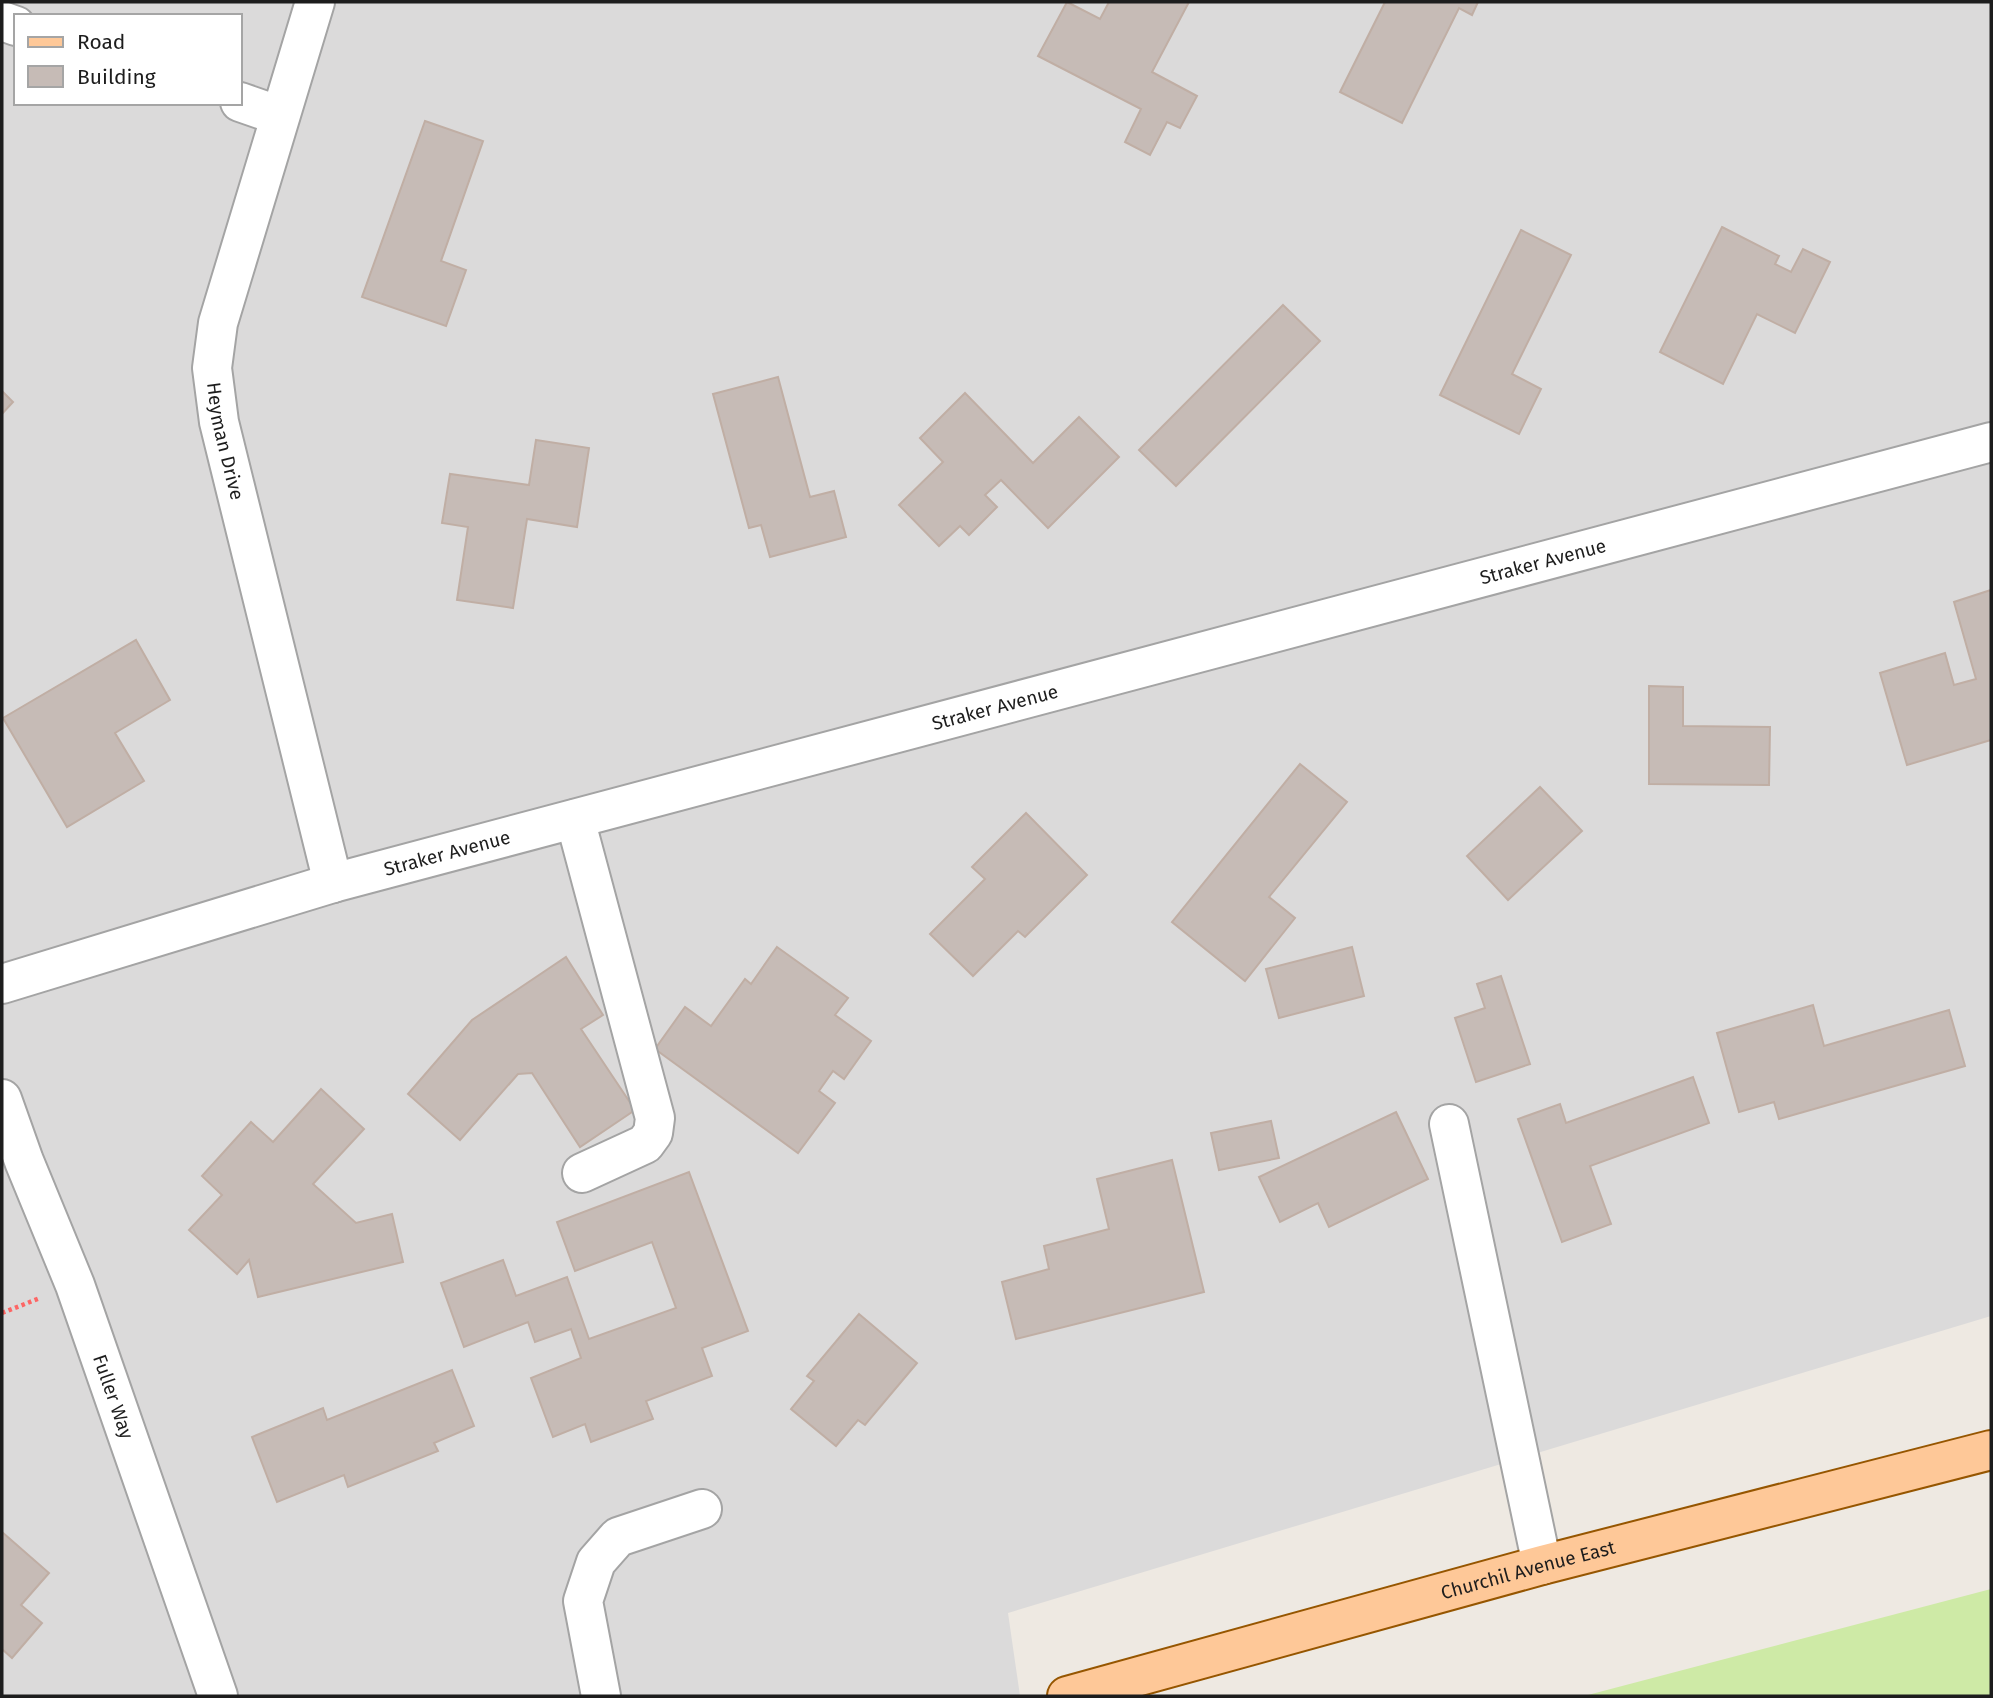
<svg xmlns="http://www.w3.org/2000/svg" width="1993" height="1698" font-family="'Fira Sans',sans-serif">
<rect width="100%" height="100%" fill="#eee9e2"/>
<path fill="#dbdada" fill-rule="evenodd" d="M2 2H1991V1316L1008 1613 1020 1696H2ZM16 16H240V103H16Z"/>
<path fill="#ceeaa6" d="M1991 1589V1696H1584Z"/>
<g fill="#c6bbb6" stroke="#c0aea4" stroke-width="2">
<path d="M1067 2 1100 19 1109 2H1189L1152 72 1197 96 1180 128 1167 122 1150 155 1125 142 1141 109 1038 56Z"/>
<path d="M1385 2H1478L1472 15 1459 8 1402 123 1340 92Z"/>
<path d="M425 121 483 141 441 261 466 270 446 326 362 297Z"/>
<path d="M1722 227 1779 256 1775 264 1791 272 1803 249 1830 262 1795 333 1757 314 1723 384 1660 352Z"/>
<path d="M1521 230 1571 255 1512 374 1541 389 1519 434 1440 395Z"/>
<path d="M1283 305 1320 341 1176 486 1139 450Z"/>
<path d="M778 377 810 497 834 491 846 537 770 557 761 525 749 528 713 394Z"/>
<path d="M2 391 13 402 2 414Z"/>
<path d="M965 393 1033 463 1079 417 1119 457 1048 528 1001 480 985 495 997 507 969 535 960 526 939 546 899 505 943 462 920 438Z"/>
<path d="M536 440 589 448 577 527 527 519 513 608 457 600 468 527 442 523 450 474 529 485Z"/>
<path d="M1991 590V740L1907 765 1880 673 1945 653 1954 685 1976 679 1954 602Z"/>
<path d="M136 640 170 700 115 733 144 781 67 827 3 718Z"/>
<path d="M1649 686 1683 687V726L1770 727 1769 785 1649 784Z"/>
<path d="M1300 764 1347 802 1269 897 1295 918 1245 981 1172 922Z"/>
<path d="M1540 787 1582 831 1508 900 1467 856Z"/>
<path d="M1026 813 1087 875 1025 937 1018 931 973 976 930 934 985 879 972 867Z"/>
<path d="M777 947 848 998 835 1015 871 1041 844 1079 833 1071 819 1091 835 1103 798 1153 655 1049 685 1007 711 1026 745 979 751 984Z"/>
<path d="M1352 947 1364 996 1279 1018 1266 969Z"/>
<path d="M566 957 603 1015 581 1029 635 1110 580 1147 532 1073 518 1074 460 1140 408 1094 472 1020Z"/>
<path d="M1501 976 1530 1064 1476 1082 1455 1018 1485 1008 1477 984Z"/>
<path d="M1813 1005 1824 1046 1949 1010 1965 1066 1779 1119 1774 1102 1739 1112 1717 1033Z"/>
<path d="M1693 1077 1709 1123 1590 1166 1611 1224 1562 1242 1518 1119 1560 1104 1566 1123Z"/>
<path d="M321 1089 364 1129 313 1184 356 1223 392 1214 403 1262 258 1297 249 1260 237 1274 189 1230 222 1195 202 1176 251 1122 273 1142Z"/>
<path d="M1396 1112 1428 1179 1329 1227 1318 1203 1280 1222 1259 1177Z"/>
<path d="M1271 1121 1279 1158 1219 1170 1211 1133Z"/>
<path d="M1172 1160 1204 1292 1016 1339 1002 1282 1049 1269 1044 1246 1109 1229 1097 1179Z"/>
<path d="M689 1172 748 1331 702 1348 712 1376 646 1401 653 1419 591 1442 585 1424 553 1437 531 1378 581 1358 571 1329 535 1342 528 1322 464 1347 441 1283 503 1260 516 1296 567 1277 589 1339 676 1308 652 1242 575 1271 557 1222Z"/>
<path d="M859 1314 917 1363 865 1425 858 1420 836 1446 791 1409 814 1381 807 1376Z"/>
<path d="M452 1370 474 1426 434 1443 438 1451 348 1487 344 1475 277 1502 252 1437 323 1408 327 1420Z"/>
<path d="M2 1532 49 1573 21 1605 42 1623 12 1658 2 1649Z"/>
</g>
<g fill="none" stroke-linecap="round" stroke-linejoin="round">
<g stroke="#a4a4a4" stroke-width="42">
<g id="minor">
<path id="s1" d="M315 2 218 323 212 368 219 422 333 883"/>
<path d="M2 21 16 26"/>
<path d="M240 102 280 116"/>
<path d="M575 819 655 1118 653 1133 645 1144 582 1173"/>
<path id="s2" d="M2 984 333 883 1991 442"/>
<path id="s3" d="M2 1099 24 1161 75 1285 218 1696"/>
<path d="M1449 1124 1542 1565"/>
<path d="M601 1696 583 1601 596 1562 618 1537 702 1509"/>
</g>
</g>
<g stroke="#965600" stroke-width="42">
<g id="major">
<path id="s4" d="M1067 1696 1542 1565 1991 1450"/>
</g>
</g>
<path stroke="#fd6665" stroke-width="4.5" stroke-dasharray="3.5 3.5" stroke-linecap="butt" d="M2 1313 40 1298"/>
<use href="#minor" stroke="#fff" stroke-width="38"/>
<use href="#major" stroke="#fec898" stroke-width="38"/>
</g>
<g text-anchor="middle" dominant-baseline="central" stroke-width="6" stroke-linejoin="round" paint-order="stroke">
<g font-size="19" fill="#1d1d1d" stroke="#fff">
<text stroke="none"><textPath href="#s1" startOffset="455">Heyman Drive</textPath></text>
<text stroke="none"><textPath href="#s2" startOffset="1598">Straker Avenue</textPath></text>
<text stroke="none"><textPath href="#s2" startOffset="1031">Straker Avenue</textPath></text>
<text stroke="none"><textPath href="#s2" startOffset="464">Straker Avenue</textPath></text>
<text stroke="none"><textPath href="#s3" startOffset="318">Fuller Way</textPath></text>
<text stroke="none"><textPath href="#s4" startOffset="478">Churchil Avenue East</textPath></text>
</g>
</g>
<rect width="1993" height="1698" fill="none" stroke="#1d1d1d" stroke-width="7"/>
<rect x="14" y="14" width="228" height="91" fill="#ffffff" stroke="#a5a5a5" stroke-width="2"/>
<rect x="28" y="37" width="35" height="10" fill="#fec898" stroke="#a5a5a5" stroke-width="2"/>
<text x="77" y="49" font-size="21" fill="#1d1d1d">Road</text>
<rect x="28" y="66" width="35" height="21" fill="#c6bbb6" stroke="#a5a5a5" stroke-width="2"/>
<text x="77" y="84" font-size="21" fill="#1d1d1d">Building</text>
</svg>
